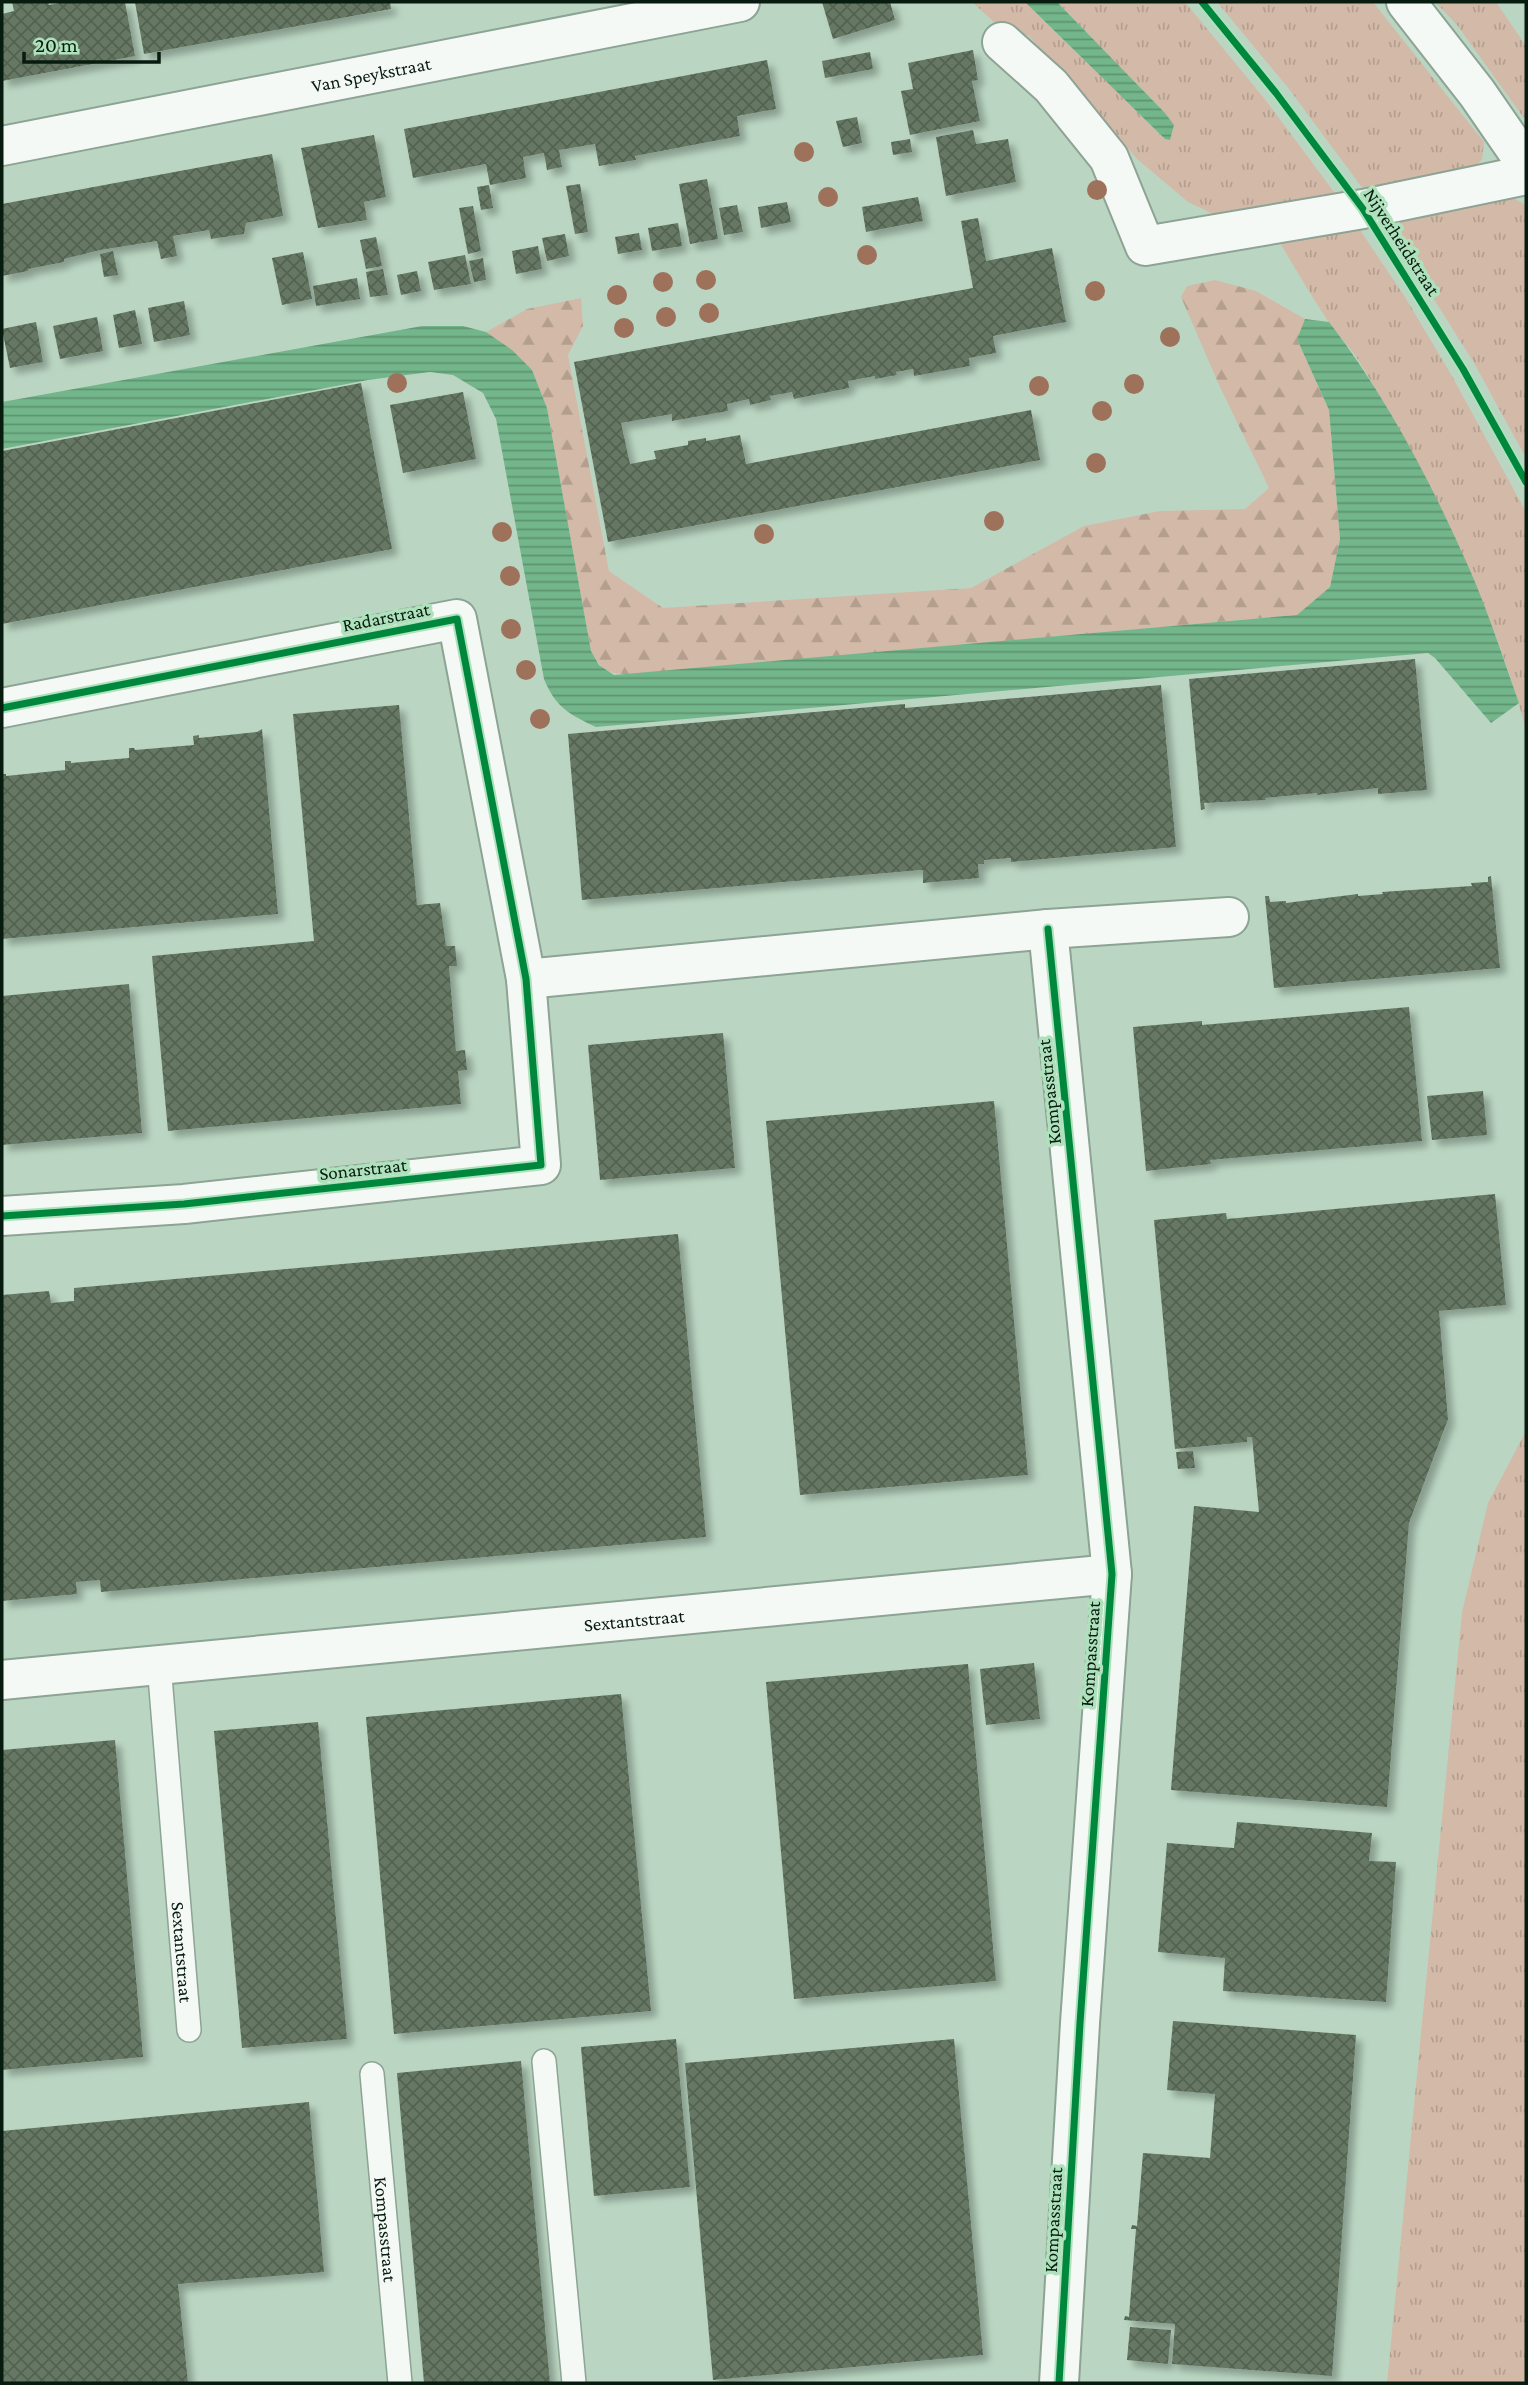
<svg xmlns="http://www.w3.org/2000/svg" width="1528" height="2385" font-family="'Crimson Pro',serif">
<defs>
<pattern id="grass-tufts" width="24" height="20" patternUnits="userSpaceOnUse" patternTransform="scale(1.75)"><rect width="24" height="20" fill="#d3baa8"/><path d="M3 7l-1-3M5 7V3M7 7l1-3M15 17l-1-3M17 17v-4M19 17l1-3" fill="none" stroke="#b49f8f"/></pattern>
<pattern id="forest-firs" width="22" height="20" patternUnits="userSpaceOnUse" patternTransform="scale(1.75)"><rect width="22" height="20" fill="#d3baa8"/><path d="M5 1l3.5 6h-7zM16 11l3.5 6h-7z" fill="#b49f8f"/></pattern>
<pattern id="water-rules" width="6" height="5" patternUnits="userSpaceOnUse" patternTransform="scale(1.75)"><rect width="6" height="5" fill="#74b68b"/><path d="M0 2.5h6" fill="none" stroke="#5d9370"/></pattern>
<pattern id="building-cross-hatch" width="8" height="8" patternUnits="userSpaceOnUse" patternTransform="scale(1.75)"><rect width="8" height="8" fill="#667864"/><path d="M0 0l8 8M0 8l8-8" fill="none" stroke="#526251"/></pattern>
<filter id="shadow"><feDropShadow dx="6" dy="6" stdDeviation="3.5" flood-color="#0004"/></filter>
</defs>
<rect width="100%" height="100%" fill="#bad6c2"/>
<g fill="url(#grass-tufts)">
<path d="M972 2H1025L1165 139V113L1057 2H1185L1264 98 1343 204 1217 216 1188 202 1137 159 1028 35 1017 43Z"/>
<path d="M1217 2H1373L1484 142 1482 159 1470 173 1369 197 1289 89Z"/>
<path d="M1435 2H1496L1526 46V121L1457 25Z"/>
<path d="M1508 195 1526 205V458L1474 363 1381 215Z"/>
<path d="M1354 221 1405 297 1452 376 1526 512V729C1492 604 1428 473 1360 363 1351 348 1338 336 1328 321 1309 293 1293 264 1275 235Z"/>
<path d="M1526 1431V2383H1387L1462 1612 1488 1503Z"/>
</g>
<path fill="url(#forest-firs)" d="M1215 280 1256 291 1305 319 1297 339 1329 410 1340 539 1330 587 1297 615 633 674C609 675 602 671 591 651L547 408 532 370 486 332 527 309 581 298 583 326 568 355 609 571 663 608 971 588 1084 526 1160 511 1245 509 1269 488 1219 385 1181 297 1187 286Z"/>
<g fill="url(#water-rules)">
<path d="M1025 2H1057L1165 113 1174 125 1170 140 1165 139Z"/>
<path d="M1305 319 1329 322C1386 396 1431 482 1469 568 1488 611 1503 658 1519 703L1491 723 1435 658 1428 653 596 727C569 714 556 708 544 679L496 419 483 393 453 375 430 372 368 380 2 449V402L422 326H463L486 332 512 350 532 370 547 408 591 651 599 665 614 675 1297 615 1330 587 1340 539 1329 410 1297 339Z"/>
</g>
<g fill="url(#building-cross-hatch)" filter="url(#shadow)">
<path d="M12 2H48L49 5 65 2H125L135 56 2 81V14L14 11Z"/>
<path d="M135 2H390L391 9 144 54Z"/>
<path d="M822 2H890L895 20 833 39Z"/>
<path d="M973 50 978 80 972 81 980 121 910 135 901 91 913 89 908 63Z"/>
<path d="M870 52 873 69 825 78 822 61Z"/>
<path d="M767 60 776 109 737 116 740 136 635 156 636 160 599 166 595 144 559 150 562 167 547 170 544 153 523 157 526 178 490 185 486 164 413 178 404 129Z"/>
<path d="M857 117 862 143 843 147 836 121Z"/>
<path d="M973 130 976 144 1008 139 1016 182 946 196 936 137Z"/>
<path d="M374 135 386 197 364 202 367 220 318 228 301 148Z"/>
<path d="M910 139 912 152 893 155 891 142Z"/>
<path d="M272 154 283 216 246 223 244 234 211 239 209 230 173 236 177 256 161 259 157 241 100 250 64 259V262L28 269V271L2 276V204Z"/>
<path d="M707 179 718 239 690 244 679 184Z"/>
<path d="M580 184 588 232 575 234 566 186Z"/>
<path d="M489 185 493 208 481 210 477 187Z"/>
<path d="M918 197 923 221 866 232 862 207Z"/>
<path d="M787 202 791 222 761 228 758 207Z"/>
<path d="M737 205 743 232 724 235 719 208Z"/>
<path d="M473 206 481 251 468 254 459 208Z"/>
<path d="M978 218 986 261 1052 248 1066 322 993 336 996 353 969 358 970 366 914 376 913 369 896 372 897 375 875 379V376L848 381 849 388 794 399 792 392 770 396 771 400 750 405 749 399 727 404 728 411 672 421V414L621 423 630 464 656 459 654 451 688 445V441L706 438V441L740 435 746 464 1031 410 1040 460 608 542 574 362 973 288 961 221Z"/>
<path d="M678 223 682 246 652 251 648 228Z"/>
<path d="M639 233 642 250 618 254 615 237Z"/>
<path d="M565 234 569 256 547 261 542 238Z"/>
<path d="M376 237 382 266 366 269 360 240Z"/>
<path d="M538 246 542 269 516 274 512 251Z"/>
<path d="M113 251 118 275 104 277 100 254Z"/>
<path d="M303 252 312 299 282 305 272 258Z"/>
<path d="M465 255 471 284 434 290 428 262Z"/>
<path d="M483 258 486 280 474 282 469 261Z"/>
<path d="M383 269 388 295 370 297 366 272Z"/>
<path d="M417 271 421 291 401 295 397 275Z"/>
<path d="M357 278 360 299 316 306 313 286Z"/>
<path d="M184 301 190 335 154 342 148 308Z"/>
<path d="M135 310 142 344 119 348 113 315Z"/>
<path d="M97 317 103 351 60 359 53 326Z"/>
<path d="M36 322 43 362 10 368 2 329Z"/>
<path d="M361 383 392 549 2 624V451Z"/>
<path d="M463 392 476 459 403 473 390 405Z"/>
<path d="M1415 659 1427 790 1378 794V788L1317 795V793L1265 798 1266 800 1204 803 1205 809 1201 810 1189 679Z"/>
<path d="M1161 685 1176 847 1011 862V858L984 860V864H978L979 878 923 883V870H920L582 900 568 734 905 704V708Z"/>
<path d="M399 705 417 905 440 903 446 946H455L457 966H449L456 1051 465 1050 467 1070 458 1071 461 1104 168 1131 152 956 314 941 293 714Z"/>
<path d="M262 729 278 914 2 939V774H6V776L65 770V761H71V763L129 758V748H134L135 750 194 745 193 736 199 735V738L257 732Z"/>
<path d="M1491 876 1500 968 1274 988 1265 896H1269L1270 902 1286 901V903L1358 894V896L1383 894 1382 892 1472 886 1471 883 1488 882V877Z"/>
<path d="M129 984 142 1133 2 1145V996Z"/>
<path d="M1409 1007 1422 1141 1210 1160 1211 1164 1146 1171 1133 1027 1202 1021V1025Z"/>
<path d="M723 1033 735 1168 600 1180 588 1045Z"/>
<path d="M1483 1091 1487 1135 1432 1140 1427 1096Z"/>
<path d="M994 1101 1028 1475 800 1495 766 1121Z"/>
<path d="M1495 1194 1506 1305 1439 1311 1448 1419 1409 1523 1387 1807 1171 1790 1194 1506 1259 1512 1252 1437H1247V1442L1175 1449 1154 1220 1226 1213 1227 1219Z"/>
<path d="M678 1234 706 1537 101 1592 100 1580 76 1582 77 1594 2 1601V1295L49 1291 51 1303 74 1301V1288Z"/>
<path d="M1193 1451 1195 1468 1178 1469 1176 1452Z"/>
<path d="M1034 1663 1040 1719 986 1725 980 1669Z"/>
<path d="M968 1664 996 1981 794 1999 766 1682Z"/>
<path d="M621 1694 651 2011 394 2034 366 1717Z"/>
<path d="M318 1722 347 2039 242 2048 214 1731Z"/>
<path d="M115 1740 143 2057 2 2070V1750Z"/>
<path d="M1237 1822 1372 1833 1369 1861 1396 1862 1386 2002 1223 1991 1225 1958 1158 1952 1167 1843 1234 1848Z"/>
<path d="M1173 2021 1356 2035 1332 2376 1172 2364 1175 2324 1124 2320 1125 2316 1129 2317 1136 2229H1131L1132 2225 1137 2226 1143 2153 1210 2158 1215 2094 1167 2090Z"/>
<path d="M676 2039 690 2187 594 2196 581 2047Z"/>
<path d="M954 2039 983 2355 713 2380 685 2063Z"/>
<path d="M521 2061 550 2383H424L397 2073Z"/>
<path d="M309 2102 324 2272 178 2284 188 2383H2V2131Z"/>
<path d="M1130 2327 1171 2330 1168 2364 1127 2360Z"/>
</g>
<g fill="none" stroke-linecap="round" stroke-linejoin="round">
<g stroke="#8da394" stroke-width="26">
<g id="service">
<path id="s1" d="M159 1664 189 2030"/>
<path d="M544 2061 574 2383"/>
<path id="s2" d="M372 2074 400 2383"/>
</g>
</g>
<g stroke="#8da394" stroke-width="42">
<g id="minor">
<path d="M1002 42 1051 86 1109 158 1145 246 1363 209 1526 175"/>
<path id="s3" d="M2 146 740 2"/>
<path d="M2 708 457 619 526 979 541 1165 184 1204 2 1216"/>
<path d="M1048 929 1112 1574 1080 2023 1059 2383"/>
<path d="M526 979 1048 929 1229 917"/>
<path id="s4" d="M2 1680 1112 1574"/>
</g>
</g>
<g stroke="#8da394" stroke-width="42">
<path id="tertiary" d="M1406 2 1477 93 1526 164"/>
</g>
<use href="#service" stroke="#f5f9f6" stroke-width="23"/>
<use href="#minor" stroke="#f5f9f6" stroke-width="38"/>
<use href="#tertiary" stroke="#f5f9f6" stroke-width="38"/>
<g stroke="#afe1bd" stroke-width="11">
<g id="cycleway">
<path d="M1202 2 1276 93 1363 209 1463 369 1526 482"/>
<path d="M2 708 457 619 526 979 541 1165 184 1204 2 1216"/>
<path d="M1048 929 1112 1574 1080 2023 1059 2383"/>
</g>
</g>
<use href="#cycleway" stroke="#00873e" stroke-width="7"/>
</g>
<g fill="#9e715b">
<circle cx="804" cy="152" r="10"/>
<circle cx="1097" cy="190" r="10"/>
<circle cx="828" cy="197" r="10"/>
<circle cx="867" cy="255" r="10"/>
<circle cx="706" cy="280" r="10"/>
<circle cx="663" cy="282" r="10"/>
<circle cx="1095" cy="291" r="10"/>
<circle cx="617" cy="295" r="10"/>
<circle cx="709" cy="313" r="10"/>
<circle cx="666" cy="317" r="10"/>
<circle cx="624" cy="328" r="10"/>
<circle cx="1170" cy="337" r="10"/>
<circle cx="397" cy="383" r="10"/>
<circle cx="1134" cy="384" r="10"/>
<circle cx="1039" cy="386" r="10"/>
<circle cx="1102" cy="411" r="10"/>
<circle cx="1096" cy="463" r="10"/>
<circle cx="994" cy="521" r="10"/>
<circle cx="502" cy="532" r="10"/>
<circle cx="764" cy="534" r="10"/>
<circle cx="510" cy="576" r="10"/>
<circle cx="511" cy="629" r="10"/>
<circle cx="526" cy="670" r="10"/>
<circle cx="540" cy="719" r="10"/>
</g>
<g text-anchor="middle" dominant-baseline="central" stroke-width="7" stroke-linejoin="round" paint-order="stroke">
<g font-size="19" fill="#071b0e" stroke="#afe1bd">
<text stroke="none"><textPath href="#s3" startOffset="376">Van Speykstraat</textPath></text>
<text transform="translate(1402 242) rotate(57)">Nijverheidstraat</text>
<text transform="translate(386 617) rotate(-11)">Radarstraat</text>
<text transform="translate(1049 1092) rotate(-96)">Kompasstraat</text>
<text transform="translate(363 1169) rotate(-6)">Sonarstraat</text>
<text stroke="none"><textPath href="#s4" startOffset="635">Sextantstraat</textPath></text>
<text transform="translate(1090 1654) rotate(-86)">Kompasstraat</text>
<text stroke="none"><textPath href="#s1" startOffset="289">Sextantstraat</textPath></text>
<text transform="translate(1053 2220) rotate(-87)">Kompasstraat</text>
<text stroke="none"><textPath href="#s2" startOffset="156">Kompasstraat</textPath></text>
</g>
</g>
<rect width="1528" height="2385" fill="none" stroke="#071b0e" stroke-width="7"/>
<path d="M24 52v10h135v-10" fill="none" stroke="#071b0e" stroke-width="3.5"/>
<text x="35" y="52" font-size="21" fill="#071b0e" stroke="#afe1bd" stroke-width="5" paint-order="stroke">20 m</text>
</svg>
